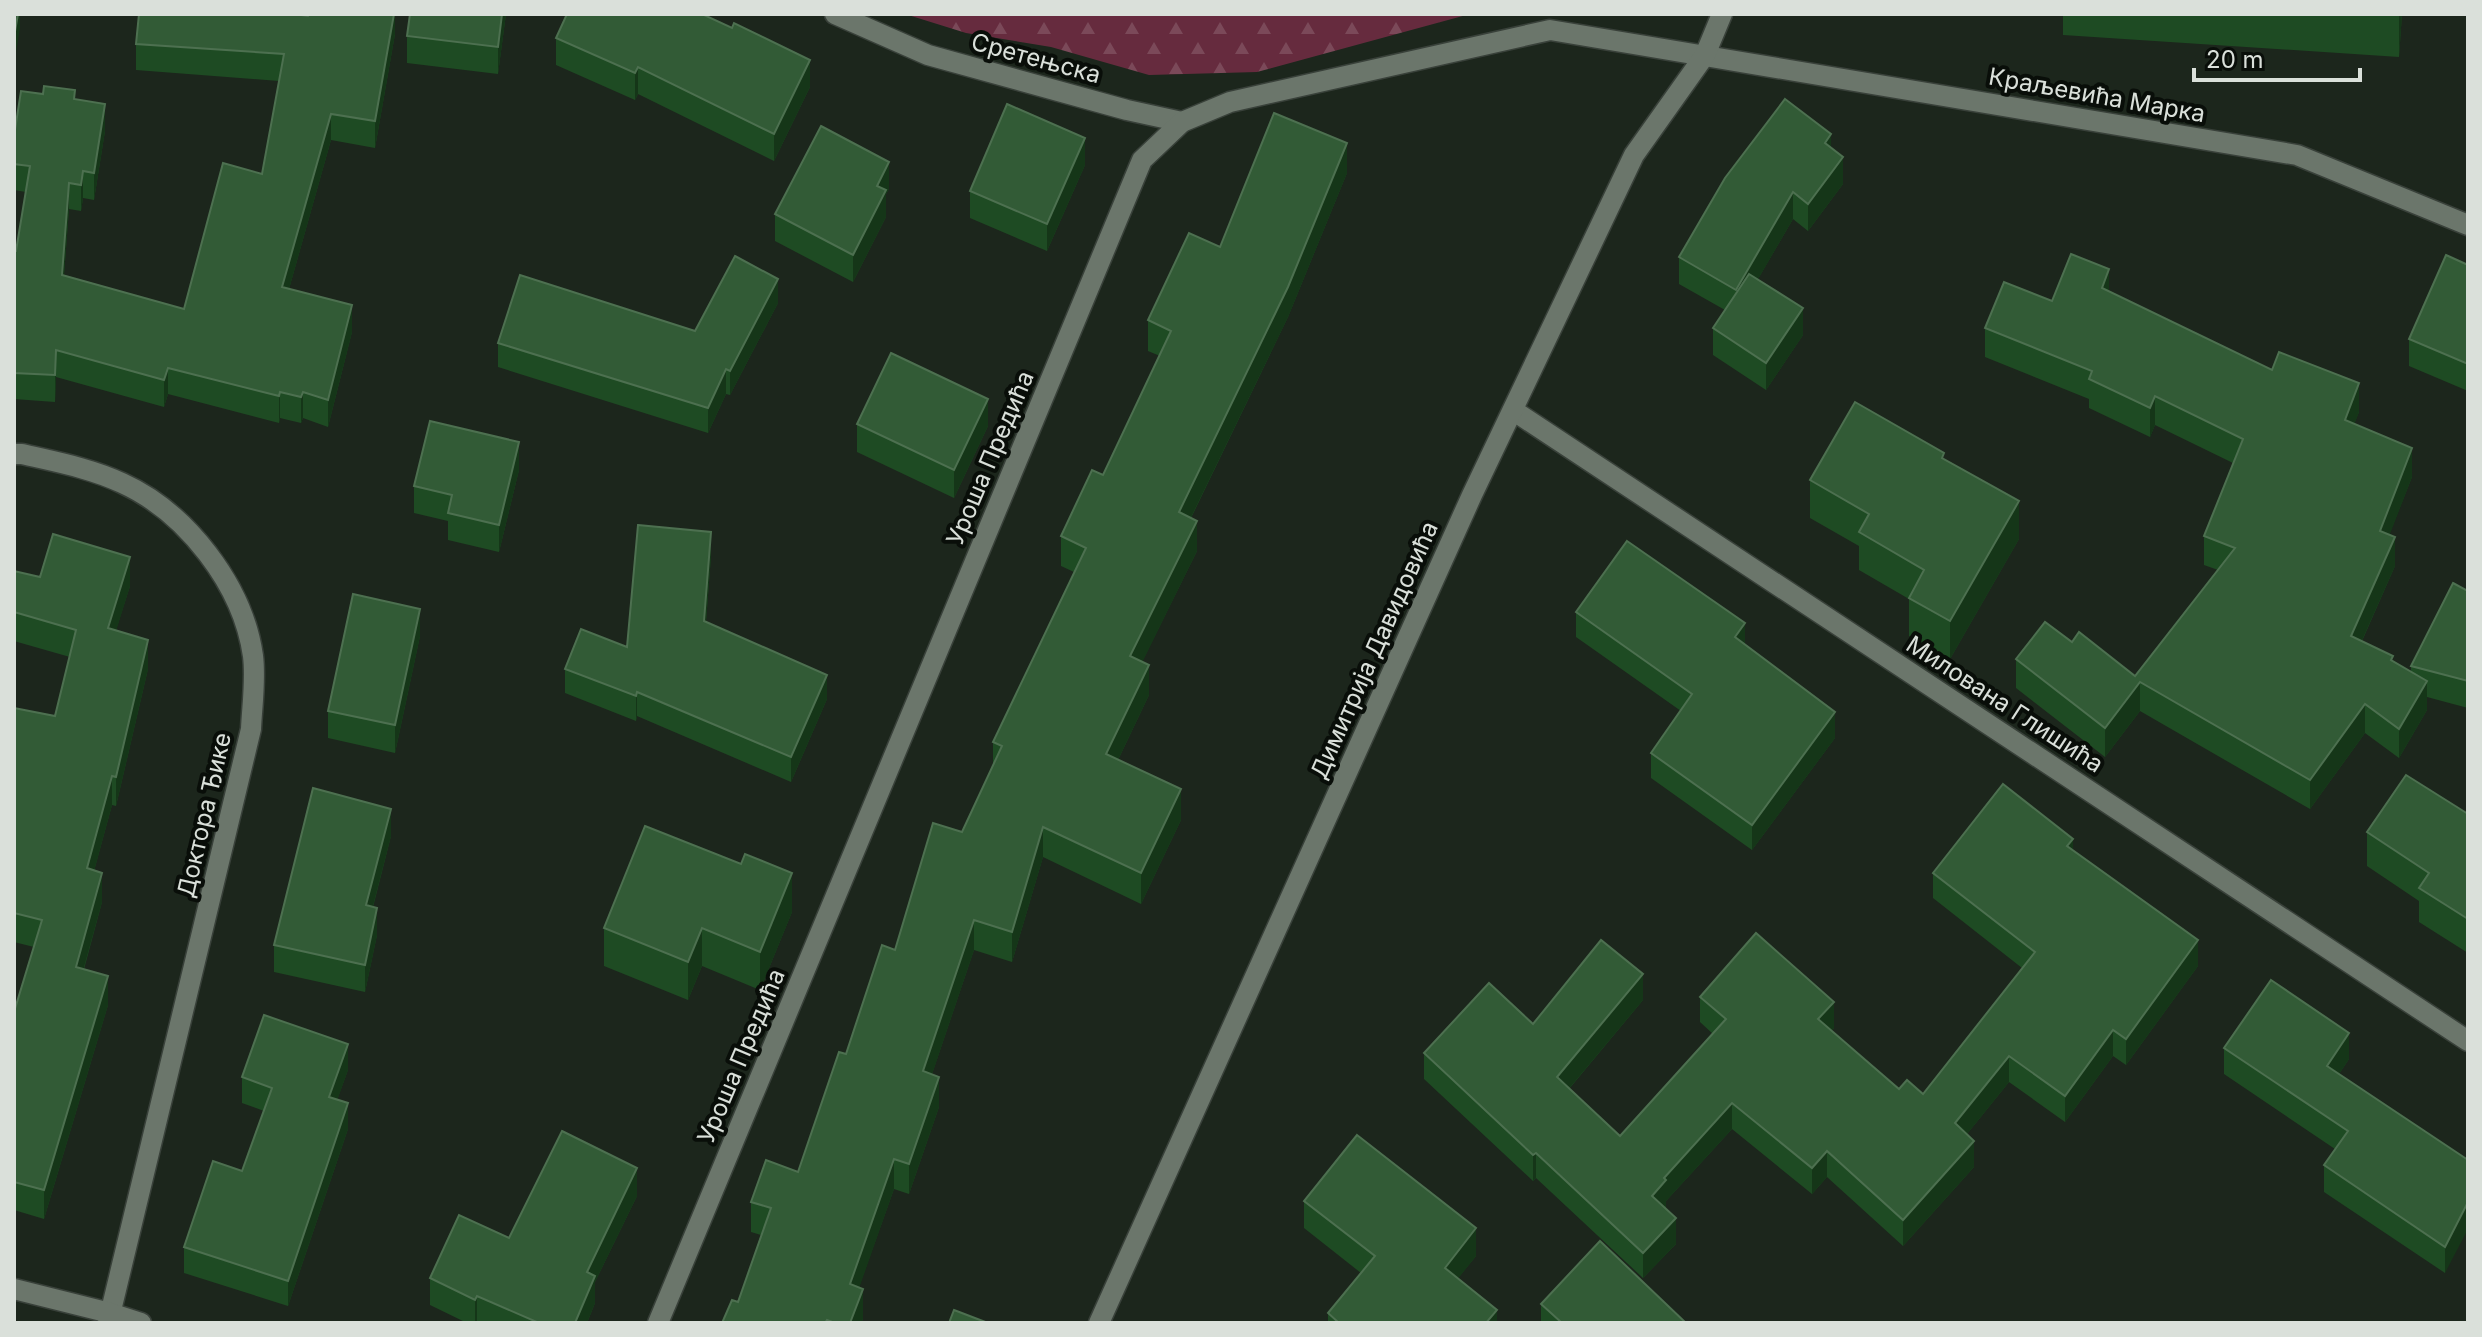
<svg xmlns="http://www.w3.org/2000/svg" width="2482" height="1337" font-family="Inter,sans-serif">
<defs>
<pattern id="forest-firs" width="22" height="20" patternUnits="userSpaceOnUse" patternTransform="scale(2)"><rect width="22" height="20" fill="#662b3e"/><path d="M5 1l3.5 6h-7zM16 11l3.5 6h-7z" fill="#7b4959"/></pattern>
</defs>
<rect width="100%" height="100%" fill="#1c261c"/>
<path fill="url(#forest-firs)" d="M905 14H1470L1257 72 1149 75 1051 47 966 33Z"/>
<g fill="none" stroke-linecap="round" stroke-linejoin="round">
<g stroke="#39413a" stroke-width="23">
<g id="minor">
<path d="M835 14 928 55 1127 110 1182 122"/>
<path d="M1514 411 2468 1041"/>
<path d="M14 454H22C56 462 90 468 122 483 186 512 243 585 253 656 256 680 252 706 251 729L108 1323"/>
<path d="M14 1289 110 1313 141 1323"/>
<path d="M658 1323 1142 160 1182 122 1230 102 1550 30 2297 155 2468 225"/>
<path d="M1099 1323 1472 495 1634 155 1705 55 1722 14"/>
</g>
</g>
<use href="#minor" stroke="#6b766b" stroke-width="20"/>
</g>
<g fill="#1e4b23">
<path d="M395 14V34L375 148 331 140 289 289 352 332 328 427 303 418 301 423 280 418 279 423 168 394 164 407 56 377 55 402 14 399V251H16L26 192 14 190V136L75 99 105 131 94 200 83 198 81 211 69 209 64 275 184 309 262 174 279 81 136 70V44L308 16Z"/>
<path d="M410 14H506L498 74 407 63V36Z"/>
<path d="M2063 14H2402L2399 57 2063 35Z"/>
<path d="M556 38 810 87 774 161 638 94 635 100 556 65Z"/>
<path d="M1831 148 1843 184 1808 231 1793 219 1758 279 1803 335 1766 390 1713 355V328L1725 310 1679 284V257Z"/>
<path d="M1085 165 1047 251 970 218V191Z"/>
<path d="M1347 173 1288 317 1191 518 1197 551 1142 662 1149 695 1118 760 1181 820 1141 904 1043 857 1012 962 974 950 932 1074 939 1107 909 1194 894 1189 859 1287 863 1319 861 1323H722L738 1302 761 1235 751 1232V1202L798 1172 846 1054 895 950 962 832 993 766V742L1074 572 1061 566V536L1103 475 1160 356 1148 351V320L1220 247Z"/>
<path d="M889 189 886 194V217L853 282 775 241V214Z"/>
<path d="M2468 265V391L2409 366V339Z"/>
<path d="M2109 292 2359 412 2354 424 2412 477 2389 535 2395 566 2362 641 2411 672V666L2468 591V708L2427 697V710L2399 758 2365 733 2310 809 2140 711 2105 757 2016 688V659L2072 642 2135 676 2218 570 2204 565V536L2233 463 2155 425 2150 437 2089 408V399L1985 357V328L2052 301Z"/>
<path d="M778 303 730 395 726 394 708 433 498 367V343L695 331Z"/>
<path d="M857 424 988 426 954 498 857 452Z"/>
<path d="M1944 459 2019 539 1950 659 1909 636V599L1859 570V546L1810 518V480Z"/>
<path d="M519 470 499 552 448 540V521L414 513V486Z"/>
<path d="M711 556 706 622 827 699 791 782 637 716 636 721 565 693V669L627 647Z"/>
<path d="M14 571 40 577 130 586 116 630 148 669 116 806 112 805 94 871 102 902 84 969 108 1005 44 1219 14 1210V1012L34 947 14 942V708L55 716 70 657 14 641Z"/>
<path d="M1576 612 1745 645 1835 738 1752 850 1651 778V753L1681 711 1576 637Z"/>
<path d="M420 636 395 753 328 738V711Z"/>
<path d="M2468 814V953L2419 922V901L2367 866V832Z"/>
<path d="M391 836 373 907 377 935 365 992 274 972V945Z"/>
<path d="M2073 851 2198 966 2126 1065 2113 1056 2065 1122 2009 1082 1967 1134 1974 1167 1903 1246 1827 1177 1812 1194 1732 1129 1666 1201V1206L1665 1208 1676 1244 1643 1278 1536 1178 1533 1181 1424 1079V1053L1533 1024 1643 1000 1569 1089 1620 1136 1713 1034 1700 1022V997L1834 1028 1831 1031 1899 1089 1923 1094 2022 968 1933 898V873Z"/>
<path d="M792 912 760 990 702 966 688 1000 604 966V928Z"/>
<path d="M2224 1048 2349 1059 2339 1074 2468 1160 2445 1273 2324 1192V1165L2335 1149 2224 1074Z"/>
<path d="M348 1070 337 1100 348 1129 288 1306 184 1273V1247L242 1171 264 1111 242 1103V1077Z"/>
<path d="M637 1196 595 1282V1303L587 1323H467L430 1305V1278L509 1238Z"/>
<path d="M1304 1201 1476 1256 1458 1278 1497 1323H1328V1313L1361 1273 1304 1228Z"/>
<path d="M1541 1304 1686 1323H1541Z"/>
</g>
<g fill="#153618">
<path d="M18 14H20V28L14 64V37Z"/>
<path d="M394 14H395V34L375 148V121Z"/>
<path d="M502 14H506L498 74V47Z"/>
<path d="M2399 14H2402L2399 57Z"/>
<path d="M810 60V87L774 161V134Z"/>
<path d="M638 67V94L635 100V73Z"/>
<path d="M105 104V131L94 200V173Z"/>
<path d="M331 114V140L282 314V287Z"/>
<path d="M1831 134V161L1825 143Z"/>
<path d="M1085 138V165L1047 251V224Z"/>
<path d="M1347 143V173L1288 317 1179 542V512Z"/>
<path d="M1843 157V184L1808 231V204Z"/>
<path d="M889 162V189L886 194V217L853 282V255L877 186Z"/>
<path d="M83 171V198L81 211V185Z"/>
<path d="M69 183V209L62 301V275Z"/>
<path d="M1793 192V219L1736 317V290Z"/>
<path d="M2109 269V298L2102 288Z"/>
<path d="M778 279V303L730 395V371Z"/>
<path d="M352 305V332L328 427V400Z"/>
<path d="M1803 308V335L1766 390V363Z"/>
<path d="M56 350V377L55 402V375Z"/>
<path d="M168 368V394L164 407V380Z"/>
<path d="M726 369V394L708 433V408Z"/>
<path d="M2359 383V412L2345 449V420Z"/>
<path d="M280 392V418L279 423V396Z"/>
<path d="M303 392V418L301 423V397Z"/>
<path d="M2155 396V425L2150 437V408Z"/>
<path d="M988 399V426L954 498V470Z"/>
<path d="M519 442V470L499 552V525Z"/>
<path d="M2412 448V477L2380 560V531Z"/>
<path d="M2019 501V539L1950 659V621Z"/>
<path d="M1197 521V551L1130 687V656Z"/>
<path d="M711 532V556L704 646V621Z"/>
<path d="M2395 537V566L2351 665V636Z"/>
<path d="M130 557V586L108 657V628Z"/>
<path d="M420 609V636L395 753V725Z"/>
<path d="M1745 623V648L1735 637Z"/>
<path d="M148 640V669L116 806V777Z"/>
<path d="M1149 665V695L1106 785V754Z"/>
<path d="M827 675V699L791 782V757Z"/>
<path d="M2427 681V710L2399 758V729Z"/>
<path d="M2140 682V711L2105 757V728Z"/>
<path d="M637 692V716L636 721V696Z"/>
<path d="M2365 704V733L2310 809V780Z"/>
<path d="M1835 712V738L1752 850V825Z"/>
<path d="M112 776V805L87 897V868Z"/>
<path d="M1181 789V820L1141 904V873Z"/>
<path d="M391 809V836L366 933V905Z"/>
<path d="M1043 827V857L1012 962V932Z"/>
<path d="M2073 839V865L2067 846Z"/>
<path d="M102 873V902L76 996V967Z"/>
<path d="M792 873V912L760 990V952Z"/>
<path d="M377 908V935L365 992V965Z"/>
<path d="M974 920V950L923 1101V1071Z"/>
<path d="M702 928V966L688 1000V962Z"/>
<path d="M2198 940V966L2126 1065V1039Z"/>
<path d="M1643 974V1000L1557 1103V1077Z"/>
<path d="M108 976V1005L44 1219V1190Z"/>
<path d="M1834 1002V1028L1818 1045V1019Z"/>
<path d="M2113 1030V1056L2065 1122V1096Z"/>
<path d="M2349 1033V1059L2327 1092V1066Z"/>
<path d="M348 1044V1070L329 1123V1097Z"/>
<path d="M2009 1056V1082L1955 1149V1123Z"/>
<path d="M939 1077V1107L909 1194V1164Z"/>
<path d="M348 1103V1129L288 1306V1281Z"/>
<path d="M1732 1103V1129L1666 1201V1206L1652 1222V1196L1664 1178Z"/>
<path d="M1974 1141V1167L1903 1246V1220Z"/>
<path d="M1827 1151V1177L1812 1194V1168Z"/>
<path d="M1536 1153V1178L1533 1181V1155Z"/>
<path d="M894 1159V1189L850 1314V1284Z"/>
<path d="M637 1168V1196L595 1282V1303L587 1323H575L587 1272Z"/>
<path d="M2468 1202V1229L2445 1273V1247Z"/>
<path d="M1676 1218V1244L1643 1278V1253Z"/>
<path d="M1476 1228V1256L1445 1295V1268Z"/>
<path d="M863 1289V1319L861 1323H850Z"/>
<path d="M477 1296V1323H475V1300Z"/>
<path d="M1497 1310V1323H1486Z"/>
</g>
<g fill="#325b36" stroke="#4d7050" stroke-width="2">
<path d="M14 14H18L14 37Z"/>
<path d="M139 14H293L308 16 309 14H394L375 121 331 114 282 287 352 305 328 400 303 392 301 397 280 392 279 396 168 368 164 380 56 350 55 375 14 373V251H16L30 166 14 164V136L21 91 43 94 44 86 75 90 74 99 105 104 94 173 83 171 81 185 69 183 62 275 184 309 223 163 262 174 284 54 136 44Z"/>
<path d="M410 14H502L498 47 407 36Z"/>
<path d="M567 14H702L732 28 734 23 810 60 774 134 638 67 635 73 556 38Z"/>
<path d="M1785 99 1831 134 1825 143 1843 157 1808 204 1793 192 1736 290 1679 257 1725 178Z"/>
<path d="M1007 104 1085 138 1047 224 970 191Z"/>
<path d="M1274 113 1347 143 1288 287 1179 512 1197 521 1130 656 1149 665 1106 754 1181 789 1141 873 1043 827 1012 932 974 920 923 1071 939 1077 909 1164 894 1159 850 1284 863 1289 850 1323H835L827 1320 825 1323H722L732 1300 738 1302 771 1208 751 1202 766 1160 798 1172 839 1052 846 1054 882 945 895 950 933 823 962 832 1002 746 993 742 1086 548 1061 536 1092 470 1103 475 1171 331 1148 320 1189 233 1220 247Z"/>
<path d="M821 126 889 162 877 186 886 190 853 255 775 214Z"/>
<path d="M2071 254 2109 269 2102 288 2272 370 2279 352 2359 383 2345 420 2412 448 2380 531 2395 537 2351 636 2393 656 2391 660 2427 681 2399 729 2365 704 2310 780 2140 682 2105 728 2016 659 2045 622 2072 642 2079 632 2135 676 2235 548 2204 536 2243 439 2155 396 2150 408 2089 379 2092 371 1985 328 2004 282 2052 301Z"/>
<path d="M2446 255 2468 265V364L2409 339Z"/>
<path d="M735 256 778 279 730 371 726 369 708 408 498 343 520 275 695 331Z"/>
<path d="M1749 274 1803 308 1766 363 1713 328Z"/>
<path d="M891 353 988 399 954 470 857 424Z"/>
<path d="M1855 402 1944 453 1942 458 2019 501 1950 621 1909 598 1924 570 1859 532 1869 514 1810 480Z"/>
<path d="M430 421 519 442 499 525 448 513 452 495 414 486Z"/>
<path d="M638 525 711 532 704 621 827 675 791 757 637 692 636 696 565 669 581 629 627 647Z"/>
<path d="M53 534 130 557 108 628 148 640 116 777 112 776 87 868 102 873 76 967 108 976 44 1190 14 1182V1012L42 920 14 913V708L55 716 76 630 14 612V571L40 577Z"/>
<path d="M1627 541 1745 623 1735 637 1835 712 1752 825 1651 753 1692 694 1576 612Z"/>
<path d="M2453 583 2468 591V681L2411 666Z"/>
<path d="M353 594 420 609 395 725 328 711Z"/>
<path d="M2406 775 2468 814V919L2419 888 2429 873 2367 832Z"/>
<path d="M2003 784 2073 839 2067 846 2198 940 2126 1039 2113 1030 2065 1096 2009 1056 1955 1123 1974 1141 1903 1220 1827 1151 1812 1168 1732 1103 1664 1178 1666 1180 1652 1196 1676 1218 1643 1253 1536 1153 1533 1155 1424 1053 1489 983 1533 1024 1601 940 1643 974 1557 1077 1620 1136 1726 1019 1700 997 1756 933 1834 1002 1818 1019 1899 1089 1907 1080 1923 1094 2035 952 1933 873Z"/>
<path d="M313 788 391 809 366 905 377 908 365 965 274 945Z"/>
<path d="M645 826 741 864 745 854 792 873 760 952 702 928 688 962 604 928Z"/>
<path d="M2271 980 2349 1033 2327 1066 2468 1160V1202L2445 1247 2324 1165 2348 1131 2224 1048Z"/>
<path d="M264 1015 348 1044 329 1097 348 1103 288 1281 184 1247 213 1161 242 1171 272 1088 242 1077Z"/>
<path d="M562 1131 637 1168 587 1272 595 1276 575 1323H539L477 1296 475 1300 430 1278 459 1215 509 1238Z"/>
<path d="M1357 1135 1476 1228 1445 1268 1497 1310 1486 1323H1339L1328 1313 1375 1256 1304 1201Z"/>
<path d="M1600 1241 1686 1323H1562L1541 1304Z"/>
<path d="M954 1310 988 1323H949Z"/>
</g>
<g text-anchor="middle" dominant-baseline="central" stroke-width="8" stroke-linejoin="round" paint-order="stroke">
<g font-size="24" fill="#dae0da" stroke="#090e09">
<text transform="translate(1036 58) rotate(15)">Сретењска</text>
<text transform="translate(2097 95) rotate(10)">Краљевића Марка</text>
<text transform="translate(990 458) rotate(-67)">Уроша Предића</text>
<text transform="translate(1374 650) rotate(-66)">Димитрија Давидовића</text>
<text transform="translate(2005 704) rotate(33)">Милована Глишића</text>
<text transform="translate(204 815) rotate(-77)">Доктора Ђике</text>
<text transform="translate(741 1056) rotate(-67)">Уроша Предића</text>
</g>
</g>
<rect width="2482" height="1337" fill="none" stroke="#dae0da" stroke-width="32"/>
<path d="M2194 68v12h166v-12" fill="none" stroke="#dae0da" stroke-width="4"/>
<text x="2206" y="68" font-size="24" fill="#dae0da" stroke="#090e09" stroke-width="6" paint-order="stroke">20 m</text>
</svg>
